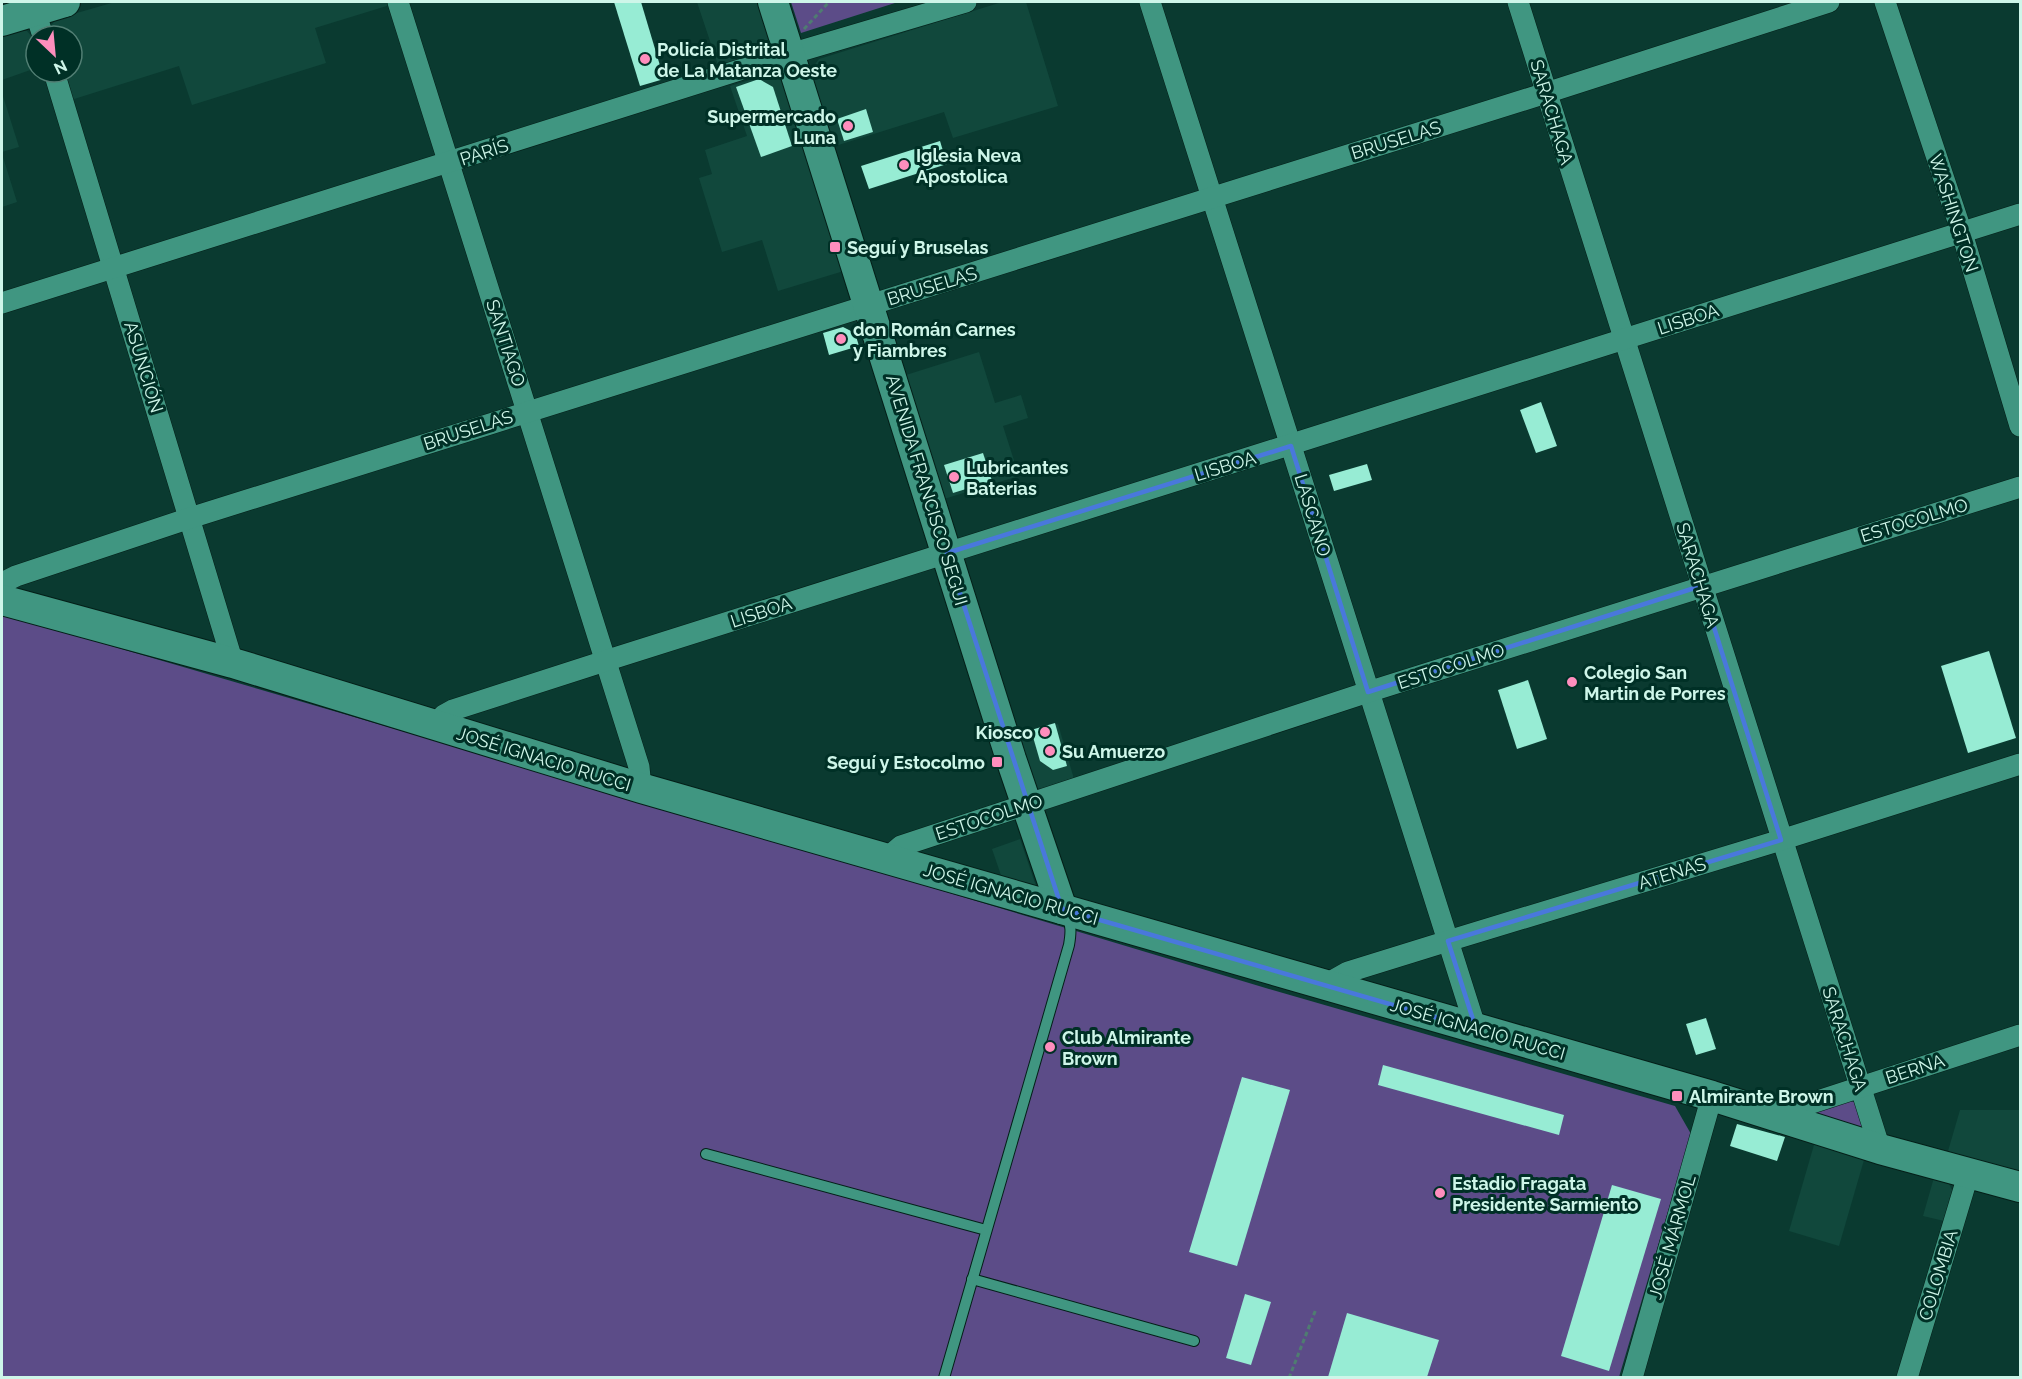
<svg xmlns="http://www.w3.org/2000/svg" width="2022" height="1379" font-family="Raleway,sans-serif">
<rect width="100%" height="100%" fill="#0a3a30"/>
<g fill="#11483c">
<path d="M115 2H389L390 5 315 28 326 63 192 105 179 66 71 100 63 72H72V36H51V26L56 19Z"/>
<path d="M697 2H760L771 37V47L766 57 720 71Z"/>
<path d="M1002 2H1026L1058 106 953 138 944 112 832 147 809 72 819 59Z"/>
<path d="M20 31H27L32 37 36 48V68L2 80V37Z"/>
<path d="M770 74 783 76 847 270 778 291 762 240 722 252 699 178 712 174 705 150 747 136 730 86Z"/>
<path d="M2 93 19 147 2 152Z"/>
<path d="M2 154 17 202 2 207Z"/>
<path d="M979 352 995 403 1021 395 1028 418 1003 426 1019 476 944 499 906 375Z"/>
<path d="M1058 724 1074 779 1041 789 1036 788 1016 738Z"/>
<path d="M1020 839 1037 889 1005 887 992 849Z"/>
<path d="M1960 1110H2020V1180L1946 1158Z"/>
<path d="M1816 1138 1866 1153 1839 1246 1789 1231Z"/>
<path d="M1935 1174 1947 1180 1952 1190V1196L1944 1221 1923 1216Z"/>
</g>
<g fill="#5c4c88">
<path d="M791 2H898L801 33Z"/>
<path d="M2 614 700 818 1269 989 1675 1106 1691 1134 1619 1377H2Z"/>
<path d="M1850 1101 1855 1102 1863 1128 1812 1112Z"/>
</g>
<g fill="#97ecd4">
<path d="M614 2H641L664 79 640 86Z"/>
<path d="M759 79 773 87 792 146 761 157 736 87Z"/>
<path d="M866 109 873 132 844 141 837 119Z"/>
<path d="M940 141 947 164 869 189 861 166Z"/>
<path d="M843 327 855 333 859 346 829 355 823 333Z"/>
<path d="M1541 402 1557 446 1536 453 1520 410Z"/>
<path d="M983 453 992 481 953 493 944 465Z"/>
<path d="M1367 464 1372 480 1334 491 1329 475Z"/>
<path d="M1989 651 2016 738 1968 753 1941 666Z"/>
<path d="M1528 680 1547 739 1517 749 1498 690Z"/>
<path d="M1055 723 1067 766 1053 770 1040 761 1031 730Z"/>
<path d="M1706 1018 1716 1049 1696 1055 1686 1024Z"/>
<path d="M1383 1065 1564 1115 1559 1135 1378 1085Z"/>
<path d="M1242 1077 1290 1090 1237 1266 1189 1252Z"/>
<path d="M1737 1124 1785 1137 1777 1161 1730 1146Z"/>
<path d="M1612 1185 1661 1199 1609 1371 1561 1356Z"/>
<path d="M1245 1294 1271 1302 1251 1365 1226 1358Z"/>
<path d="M1347 1313 1439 1340 1427 1377H1328Z"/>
</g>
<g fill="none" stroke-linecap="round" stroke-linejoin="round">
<g stroke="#041f18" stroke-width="12">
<g id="lane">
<path d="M706 1154 986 1230"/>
<path d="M972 1279 1194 1341"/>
<path d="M944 1378 1069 945C1071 933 1072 924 1065 914"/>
</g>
</g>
<g stroke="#041f18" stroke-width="22">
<g id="street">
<path d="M32 2 43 36"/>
<path d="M398 2 639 767 641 788"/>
<path d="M1150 2 1476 1029"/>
<path d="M1518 2 1880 1149"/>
<path d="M1885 2 1962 233 2020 426"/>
<path d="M54 72 233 663"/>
<path d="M2 303 790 54 966 2"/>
<path d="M2 583 16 576 190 518 1546 93 1829 2"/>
<path d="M434 725 444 715 453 710 605 661 2020 214"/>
<path d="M887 858 901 846 1368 692 2020 487"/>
<path d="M1325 985 1348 972 1448 941 1781 840 2020 764"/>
<path d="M1775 1115 2020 1035"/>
<path d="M1632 1378 1712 1096"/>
<path d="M1907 1378 1969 1172"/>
</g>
</g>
<g stroke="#041f18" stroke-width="32">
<g id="secondary">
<path d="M773 2 1011 759 1062 909"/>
<path d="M2 21 65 2"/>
<path d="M2 600 233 663 641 788 1712 1096 1880 1149 2020 1187"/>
</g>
</g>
<g stroke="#4f7c71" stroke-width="3" stroke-dasharray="4.5 3" stroke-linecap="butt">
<path d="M804 29 829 2"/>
<path d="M1289 1378 1316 1309"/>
</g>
<use href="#lane" stroke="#409681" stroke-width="10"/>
<use href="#street" stroke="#409681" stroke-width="21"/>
<use href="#secondary" stroke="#409681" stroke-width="30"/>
</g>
<path fill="none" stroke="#4978dc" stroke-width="4.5" stroke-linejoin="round" d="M1291 446 1368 692 1701 586 1781 840 1448 941 1476 1029 1062 909 947 553Z"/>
<g fill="#fe8ebd" stroke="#003026" stroke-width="2">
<circle cx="645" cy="59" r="6"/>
<circle cx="848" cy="126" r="6"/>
<circle cx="904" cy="165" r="6"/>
<rect x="829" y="241" width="12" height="12" rx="3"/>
<circle cx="841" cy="339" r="6"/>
<circle cx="954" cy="477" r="6"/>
<circle cx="1572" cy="682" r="6"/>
<circle cx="1045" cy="732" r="6"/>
<circle cx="1050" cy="751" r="6"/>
<rect x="991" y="756" width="12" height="12" rx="3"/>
<circle cx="1050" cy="1047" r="6"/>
<rect x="1671" y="1090" width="12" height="12" rx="3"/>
<circle cx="1440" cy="1193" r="6"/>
</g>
<g text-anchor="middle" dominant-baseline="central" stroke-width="6" stroke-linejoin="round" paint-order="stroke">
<g font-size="18" font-weight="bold" fill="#cef6e9" stroke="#003026" text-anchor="start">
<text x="657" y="49">Policía Distrital<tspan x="657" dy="21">de La Matanza Oeste</tspan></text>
<text x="836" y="116" text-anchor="end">Supermercado<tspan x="836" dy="21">Luna</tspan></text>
<text x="916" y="155">Iglesia Neva<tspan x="916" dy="21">Apostolica</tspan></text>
<text x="847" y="247">Seguí y Bruselas</text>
<text x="853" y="329">don Román Carnes<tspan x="853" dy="21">y Fiambres</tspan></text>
<text x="966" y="467">Lubricantes<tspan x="966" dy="21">Baterias</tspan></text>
<text x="1584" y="672">Colegio San<tspan x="1584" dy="21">Martin de Porres</tspan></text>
<text x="1033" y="732" text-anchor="end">Kiosco</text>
<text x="1062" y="751">Su Amuerzo</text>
<text x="985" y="762" text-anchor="end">Seguí y Estocolmo</text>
<text x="1062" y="1037">Club Almirante<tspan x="1062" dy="21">Brown</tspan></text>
<text x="1689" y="1096">Almirante Brown</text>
<text x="1452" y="1183">Estadio Fragata<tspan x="1452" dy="21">Presidente Sarmiento</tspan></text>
</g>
<g font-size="18" fill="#cef6e9" stroke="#003026">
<text transform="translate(1552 112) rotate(73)">SARACHAGA</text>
<text transform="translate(1396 140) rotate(-17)">BRUSELAS</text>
<text transform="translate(484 152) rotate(-18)">PARÍS</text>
<text transform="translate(1954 213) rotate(72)">WASHINGTON</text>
<text transform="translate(932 286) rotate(-17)">BRUSELAS</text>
<text transform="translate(1688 319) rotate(-18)">LISBOA</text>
<text transform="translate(506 343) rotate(72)">SANTIAGO</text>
<text transform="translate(144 367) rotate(73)">ASUNCIÓN</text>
<text transform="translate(468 430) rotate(-18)">BRUSELAS</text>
<text transform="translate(1225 466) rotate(-17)">LISBOA</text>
<text transform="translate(927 490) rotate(73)">AVENIDA FRANCISCO SEGUI</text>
<text transform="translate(1313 515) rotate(73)">LASCANO</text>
<text transform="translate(1914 520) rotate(-17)">ESTOCOLMO</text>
<text transform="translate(1698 575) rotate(73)">SARACHAGA</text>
<text transform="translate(761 612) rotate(-18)">LISBOA</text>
<text transform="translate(1451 666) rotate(-18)">ESTOCOLMO</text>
<text transform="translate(544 759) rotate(17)">JOSÉ IGNACIO RUCCI</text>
<text transform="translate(989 817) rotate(-18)">ESTOCOLMO</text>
<text transform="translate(1672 873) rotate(-17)">ATENAS</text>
<text transform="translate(1011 894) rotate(16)">JOSÉ IGNACIO RUCCI</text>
<text transform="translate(1478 1029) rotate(16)">JOSÉ IGNACIO RUCCI</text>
<text transform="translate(1845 1039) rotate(72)">SARACHAGA</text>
<text transform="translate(1915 1069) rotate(-18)">BERNA</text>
<text transform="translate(1672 1237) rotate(-74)">JOSÉ MÁRMOL</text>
<text transform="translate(1938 1275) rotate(-73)">COLOMBIA</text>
</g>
</g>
<rect width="2022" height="1379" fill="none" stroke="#cef6e9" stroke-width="6"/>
<g transform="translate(54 54) rotate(154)"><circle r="28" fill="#003026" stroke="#527f74" stroke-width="1.5"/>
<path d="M0-4.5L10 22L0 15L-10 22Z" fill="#fe8ebd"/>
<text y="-9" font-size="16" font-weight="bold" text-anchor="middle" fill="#cef6e9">N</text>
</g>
</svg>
